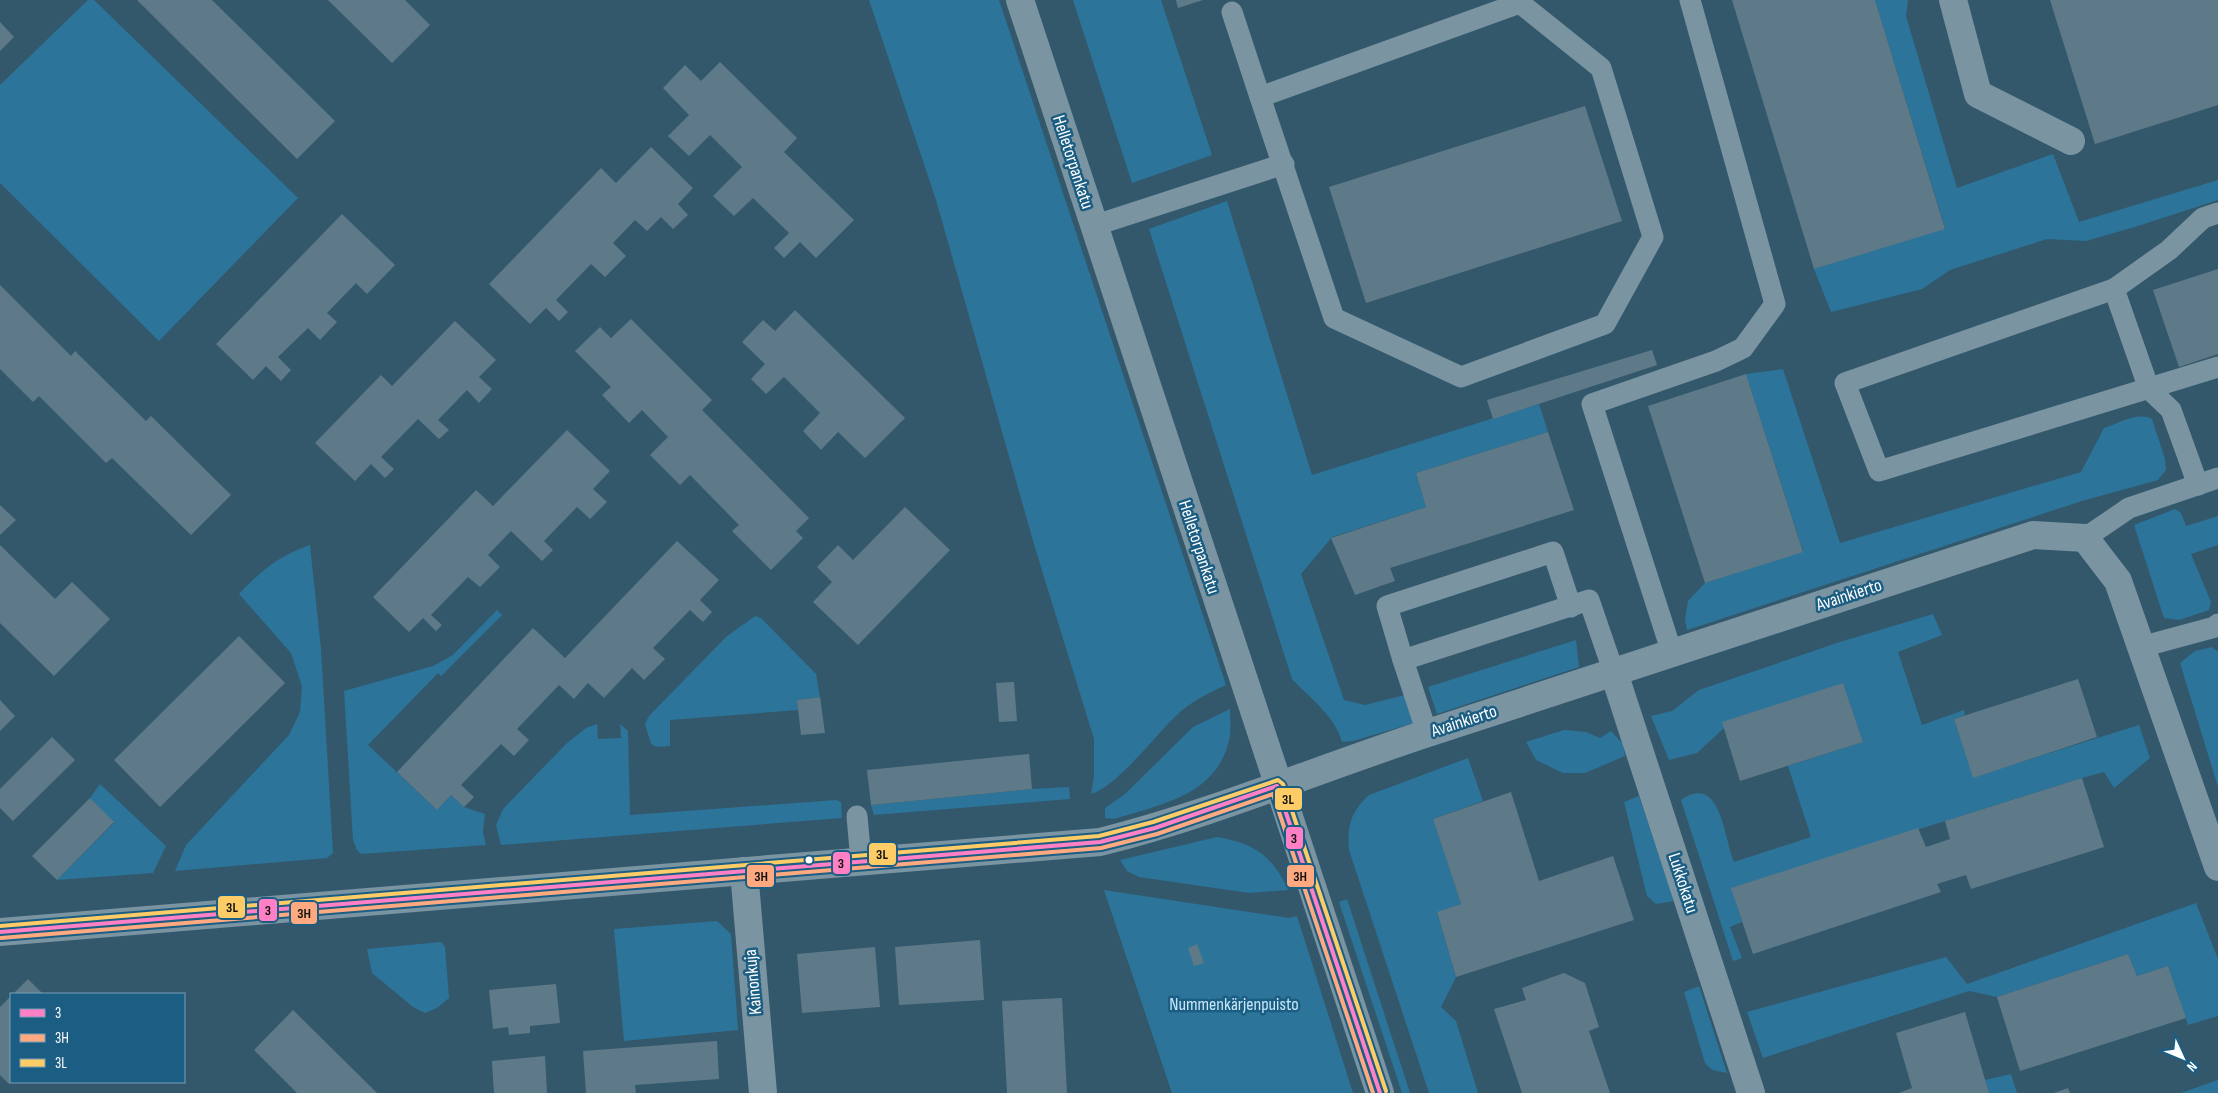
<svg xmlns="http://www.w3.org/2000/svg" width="2218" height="1093" font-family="'Sofia Sans Condensed',sans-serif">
<rect width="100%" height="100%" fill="#33586c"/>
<g fill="#2c7499">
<path d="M88 0H94L298 198 159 341 0 183V85Z"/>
<path d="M869 0H999L1226 685C1209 693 1192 701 1179 713 1157 733 1117 787 1091 794L1094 776V739L1036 551 936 200Z"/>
<path d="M1073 0H1161L1212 155 1132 183Z"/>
<path d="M1875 0H1908L1906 16 1957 188 2053 154 2079 222 2218 180V200L2138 226 2086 241 2047 239 1950 270 1922 289 1831 312 1814 269 1945 228Z"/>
<path d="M1227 201 1312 475 1539 404 1548 432 1416 473 1426 507 1332 537 1301 574 1344 700 1365 705 1405 695 1414 723 1353 741 1342 742C1335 716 1310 698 1292 679L1149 229Z"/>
<path d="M1783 369 1840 543 2081 472 2104 428C2117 424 2139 411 2152 419L2165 459 2166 470 2158 480 2082 501 1687 630 1685 619 1688 601 1705 583 1803 551 1746 374Z"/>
<path d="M2175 509 2181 513 2186 526 2218 516V545L2191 554 2211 602 2209 610 2179 620 2164 618 2134 525Z"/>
<path d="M310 545 321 649 333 853 327 858 175 871 186 845 289 735 300 712 302 686 291 653 239 594C262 570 278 556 310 545Z"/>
<path d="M497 610 502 615 441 676 438 673 368 745 437 810 451 795 464 807 485 814 483 832 486 845 361 854 357 850 353 840 344 691 433 666 453 655Z"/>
<path d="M1933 614 1942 635 1898 652 1922 725 1964 710 1965 715 1954 719 1973 777 2139 725 2150 758 2114 788 2104 772 2082 778 1732 888 1742 922 1730 927 1742 958 1733 961 1681 800C1721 772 1724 838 1734 862L1811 837 1788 766 1863 742 1843 683 1724 728 1697 753 1669 760 1651 716 1672 711 1699 690 1840 642Z"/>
<path d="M755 616 761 618 816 674 820 697 797 700 798 710 670 720V746L657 747 651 744 645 724 649 716 726 637Z"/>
<path d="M1576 640 1579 667 1437 714 1428 687Z"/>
<path d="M2212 647 2218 652V787L2180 663 2195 651Z"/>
<path d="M1230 709C1230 718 1231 728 1230 736 1219 795 1162 804 1114 819L1105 818V808L1125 794 1193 727Z"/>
<path d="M597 724 598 739 621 738 620 724 628 731 630 815 836 800 841 802 842 818 501 845 496 825 503 809 566 744 586 728Z"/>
<path d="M1564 730 1586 732 1600 738 1611 731 1623 744 1625 756 1585 773H1563L1536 760 1526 742Z"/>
<path d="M1468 758 1483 801 1433 819 1461 904 1437 913 1456 977 1441 1007 1456 1021 1478 1093H1429L1349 850C1347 825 1351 812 1369 795Z"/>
<path d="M100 784 166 846 153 873 57 880 114 823 90 798Z"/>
<path d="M1069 787 1070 799 874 815 871 805 1032 789Z"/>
<path d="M1639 796 1674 901 1656 904 1647 896 1624 802Z"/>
<path d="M1217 837C1254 843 1273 856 1288 890L1249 893 1139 877 1127 871 1120 860Z"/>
<path d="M1104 890 1289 918 1297 916 1353 1093H1172Z"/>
<path d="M1347 899 1410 1093H1402L1339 902Z"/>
<path d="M2196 903 2218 959V1016L2188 1025 2168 966 2137 976 2128 954 1997 997 1969 991 1763 1058 1747 1012 1946 957 1967 984Z"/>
<path d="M717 921 731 934 738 1030 624 1041 614 929Z"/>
<path d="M441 942 445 947 449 998 437 1008 425 1013 413 1007 372 973 367 949Z"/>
<path d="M1699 986 1727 1073 1712 1070 1705 1063 1684 992Z"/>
<path d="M2011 1074 2017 1093H1989L1985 1080Z"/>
<path d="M2218 1080V1093H2181Z"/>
</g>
<g fill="#5e7a88">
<path d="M137 0H212L335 121 297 159Z"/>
<path d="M328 0H405L430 25 392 63Z"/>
<path d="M1176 0H1203L1178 8Z"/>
<path d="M1732 0H1875L1945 229 1814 269Z"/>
<path d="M2050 0H2218V105L2095 144Z"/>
<path d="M0 22 14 37 0 51Z"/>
<path d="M720 62 797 138 784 152 854 220 816 258 800 242 784 258 774 248 789 233 753 198 734 216 713 196 742 167 710 135 689 156 668 136 689 115 663 88 685 65 701 81Z"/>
<path d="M1585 106 1622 221 1366 303 1329 187Z"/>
<path d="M651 147 693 188 678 204 688 215 673 229 661 217 647 231 635 220 613 243 626 256 605 277 591 264 556 300 568 312 559 321 546 308 530 324 489 284 601 168 616 183Z"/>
<path d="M342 214 395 265 367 294 356 283 327 313 337 322 320 340 308 328 278 357 291 370 281 381 266 366 253 380 216 344Z"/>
<path d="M2218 269V354L2179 367 2153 290Z"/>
<path d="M0 285 71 356 75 351 146 421 151 416 231 495 191 535 112 458 106 463 39 396 33 402 0 369Z"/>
<path d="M795 310 905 418 865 458 838 432 821 450 803 431 820 413 784 377 766 394 751 379 765 364 742 342 763 320 775 331Z"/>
<path d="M631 319 712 400 702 410 809 518 796 531 803 538 771 570 732 531 739 525 690 475 680 485 650 455 668 437 642 410 629 423 602 395 611 387 575 351 600 327 611 338Z"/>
<path d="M455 321 496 360 479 377 492 389 479 403 467 390 438 420 449 430 439 439 418 419 381 457 394 469 385 478 371 464 355 481 315 443 381 375 392 386Z"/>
<path d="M1652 350 1657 365 1493 419 1487 400Z"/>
<path d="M1746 374 1803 552 1705 583 1648 406Z"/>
<path d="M567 430 610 471 593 489 607 502 590 519 577 507 544 541 553 550 542 561 511 531 488 555 500 567 480 587 468 577 431 615 442 625 436 631 423 618 409 632 373 597 476 490 493 506Z"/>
<path d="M1548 432 1574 510 1390 568 1395 581 1355 595 1331 538 1426 507 1416 473Z"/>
<path d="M0 505 16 520 0 535Z"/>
<path d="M905 507 950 550 858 645 813 602 832 582 817 567 838 545 853 560Z"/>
<path d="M677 541 719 580 700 600 712 612 703 622 690 610 653 648 665 659 644 680 632 668 604 698 588 683 574 699 559 685 517 729 529 740 514 756 501 744 461 785 474 797 464 807 451 795 437 810 397 772 533 628 565 658Z"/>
<path d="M0 545 55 599 72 582 110 619 54 676 0 623Z"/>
<path d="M239 636 285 683 160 807 114 760Z"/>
<path d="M2078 679 2097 737 1973 778 1954 719Z"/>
<path d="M1014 682 1017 721 999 722 996 683Z"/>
<path d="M1843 683 1863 742 1740 781 1722 722Z"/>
<path d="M820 697 825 733 801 735 797 700Z"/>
<path d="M0 700 15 716 0 731Z"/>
<path d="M52 737 75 760 13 821 0 808V789Z"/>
<path d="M1029 754 1032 789 871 805 867 770Z"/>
<path d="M2082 778 2104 847 1971 889 1966 875 1937 884 1941 892 1753 954 1731 888 1918 828 1926 847 1950 839 1945 821Z"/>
<path d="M1511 792 1539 881 1613 856 1634 920 1456 977 1437 912 1461 904 1433 819Z"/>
<path d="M90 798 114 822 57 880 32 856Z"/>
<path d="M980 940 984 1000 899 1005 895 947Z"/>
<path d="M1197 944 1204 963 1194 966 1188 948Z"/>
<path d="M875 947 880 1007 802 1013 797 954Z"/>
<path d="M2128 954 2137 976 2168 966 2186 1018 2020 1071 1997 997Z"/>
<path d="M1564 973 1585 983 1599 1027 1589 1031 1610 1093H1522L1494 1009 1526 1000 1522 988Z"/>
<path d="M28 979 43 994H13Z"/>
<path d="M556 984 560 1023 530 1026V1033L509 1035 508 1027 493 1029 489 990Z"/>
<path d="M11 996V1081L9 1084 0 1075V1007Z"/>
<path d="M1062 998 1067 1093H1007L1002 1001Z"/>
<path d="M293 1010 377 1093H297L254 1050Z"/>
<path d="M1965 1012 1989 1093H1899L1912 1088 1896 1033Z"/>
<path d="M717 1041 719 1079 635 1085 636 1093H586L583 1051Z"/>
<path d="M545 1056 547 1093H494L492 1061Z"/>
<path d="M2068 1088 2070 1093H2054Z"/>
</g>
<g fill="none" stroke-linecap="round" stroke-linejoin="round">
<g stroke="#7a94a2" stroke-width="21">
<path d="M1520 3 1601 68 1653 237 1605 324 1461 377 1334 318 1260 97Z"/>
<path d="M1232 12 1260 97"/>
<path d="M1093 226 1284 164"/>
<path d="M2114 289 1845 383 1879 471 2218 367"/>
<path d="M2198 485 2171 410 2149 389 2114 289 2169 250 2203 218 2218 213"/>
<path d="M2085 538 2129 508 2218 478"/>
<path d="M2141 647 2215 627 2218 624"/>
<path d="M1672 653 1592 404 1716 361 1743 348 1775 304 1690 0"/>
<path d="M1403 660 1387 606 1553 552 1571 607"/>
<path d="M1427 733 1403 660 1589 600 1614 673"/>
<path d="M857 816 861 861"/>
</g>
<g stroke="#7a94a2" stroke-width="28">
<path d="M1953 0 1978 94 2071 141"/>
<path d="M1614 673 1751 1093"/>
<path d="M744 871 763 1093"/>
<path d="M0 932 1100 842C1212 814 1318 769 1428 733 1629 666 1831 601 2033 535L2085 538 2118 581 2218 867"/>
</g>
<path stroke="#7a94a2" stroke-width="28" d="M1020 0 1380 1093"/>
<g stroke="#1c5e83" stroke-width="8">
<path id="bus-1" d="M0 932 1100 842 1155 828 1277 786 1380 1093"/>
</g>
<g stroke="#1c5e83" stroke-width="8">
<path id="bus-2" d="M1 938 1101 848 1157 834 1273 794 1373 1093"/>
</g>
<g stroke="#1c5e83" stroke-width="8">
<path id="bus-3" d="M0 926 1099 836 1153 822 1278 780 1283 784 1386 1091"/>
</g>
<use href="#bus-1" stroke="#ff80c5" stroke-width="4"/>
<use href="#bus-2" stroke="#ffa980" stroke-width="4"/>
<use href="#bus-3" stroke="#fdcc66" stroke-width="4"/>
</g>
<circle fill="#fff" stroke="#1c5e83" stroke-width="2" cx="809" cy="860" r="4.5"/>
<g text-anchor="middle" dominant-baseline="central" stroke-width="5" stroke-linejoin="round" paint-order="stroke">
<g font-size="18" fill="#fff" stroke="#1c5e83">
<text transform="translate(1073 162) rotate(72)">Helletorpankatu</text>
<text transform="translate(1199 547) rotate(72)">Helletorpankatu</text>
<text transform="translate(1849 595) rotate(-18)">Avainkierto</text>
<text transform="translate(1464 721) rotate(-18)">Avainkierto</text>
<text transform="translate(1683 883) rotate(72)">Lukkokatu</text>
<text transform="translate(753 982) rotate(-95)">Kainonkuja</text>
</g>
<g font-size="18" fill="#c6e7f8" stroke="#1c5e83">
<text x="1234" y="1004">Nummenkärjenpuisto</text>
</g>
</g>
<g stroke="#1c5e83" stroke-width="2">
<rect x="1274" y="787" width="29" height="24" rx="5" fill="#fdcc66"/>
<rect x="1285" y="826" width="19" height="24" rx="5" fill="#ff80c5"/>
<rect x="868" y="842" width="29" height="24" rx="5" fill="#fdcc66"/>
<rect x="832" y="851" width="19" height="24" rx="5" fill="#ff80c5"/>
<rect x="1286" y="864" width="29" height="24" rx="5" fill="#ffa980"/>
<rect x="746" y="864" width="29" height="24" rx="5" fill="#ffa980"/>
<rect x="217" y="895" width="29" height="24" rx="5" fill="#fdcc66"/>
<rect x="258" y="898" width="20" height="24" rx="5" fill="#ff80c5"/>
<rect x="290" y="901" width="28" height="24" rx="5" fill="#ffa980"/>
</g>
<g font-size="14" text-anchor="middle" font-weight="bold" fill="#111">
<text x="1288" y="804">3L</text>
<text x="1294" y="843">3</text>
<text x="882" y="859">3L</text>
<text x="841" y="868">3</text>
<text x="1300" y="881">3H</text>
<text x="761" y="881">3H</text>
<text x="232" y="912">3L</text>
<text x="268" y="915">3</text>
<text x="304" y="918">3H</text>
</g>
<rect x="10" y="993" width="175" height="90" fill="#1c5e83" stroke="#779eb5"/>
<rect x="20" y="1009" width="25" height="8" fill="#ff80c5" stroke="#779eb5"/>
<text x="55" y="1018" font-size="15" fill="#ffffff">3</text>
<rect x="20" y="1034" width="25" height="8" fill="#ffa980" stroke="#779eb5"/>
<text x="55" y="1043" font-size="15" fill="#ffffff">3H</text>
<rect x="20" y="1059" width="25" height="8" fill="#fdcc66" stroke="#779eb5"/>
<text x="55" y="1068" font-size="15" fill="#ffffff">3L</text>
<g transform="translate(2183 1058) rotate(134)" stroke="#1c5e83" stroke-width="4" paint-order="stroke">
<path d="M0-4L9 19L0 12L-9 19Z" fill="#ffffff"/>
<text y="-8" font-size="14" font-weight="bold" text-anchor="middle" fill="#ffffff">N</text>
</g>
</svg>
